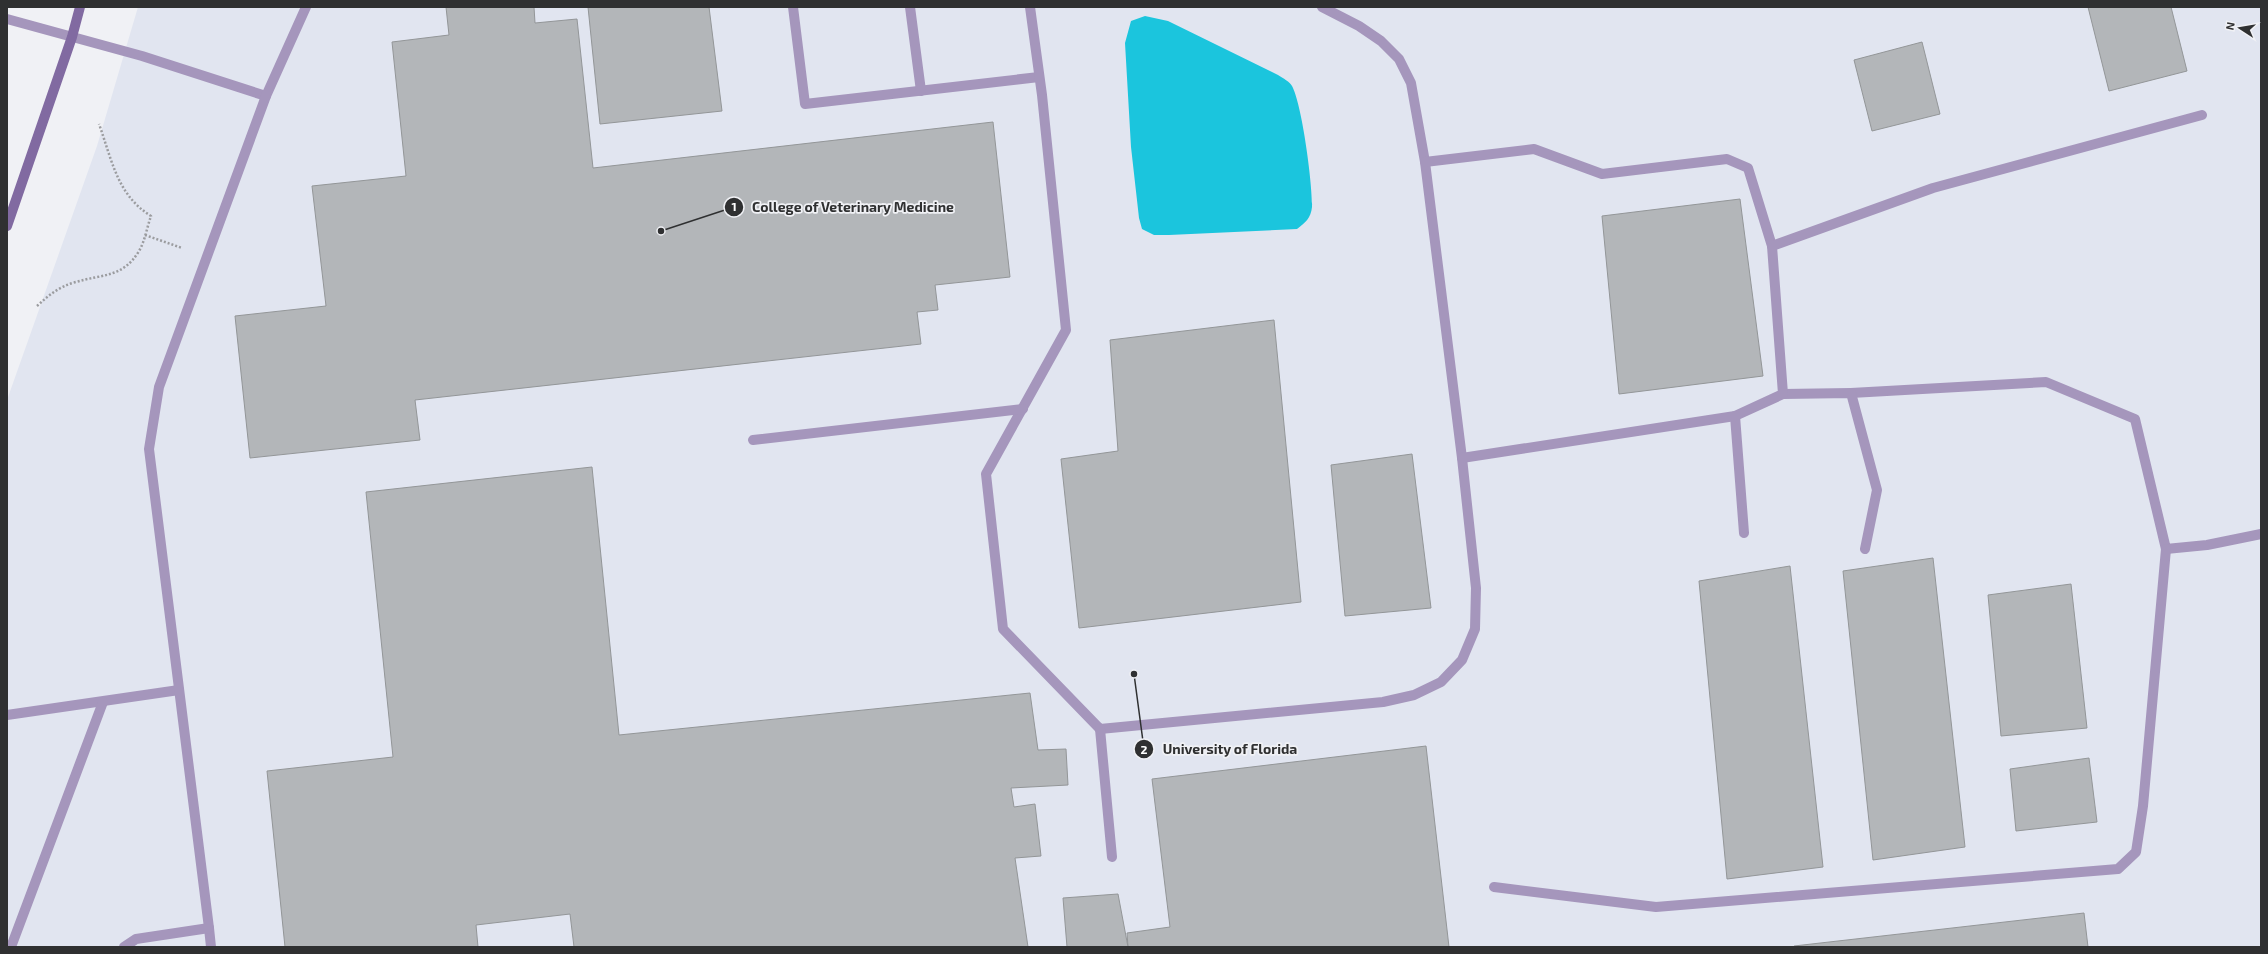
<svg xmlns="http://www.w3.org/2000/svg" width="2268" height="954" font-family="'Exo 2',sans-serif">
<rect width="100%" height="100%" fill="#f0f1f5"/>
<path fill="#e1e5f0" d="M138 7H2261V947H7V400L97 146Z"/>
<path fill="#1bc5dd" d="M1145 16 1168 21 1278 75C1283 78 1290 82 1292 86 1302 104 1313 186 1312 207 1311 218 1305 223 1297 229L1169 235H1154L1142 229 1139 218 1131 147 1125 43 1131 21Z"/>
<g fill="#b3b6b9" stroke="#939698">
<path d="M446 7H534L535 23 577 19 593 168 993 122 1010 277 935 285 938 310 917 312 921 344 415 400 420 440 250 458 235 316 326 306 312 186 406 176 392 42 449 35Z"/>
<path d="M588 7H709L722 111 600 124Z"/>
<path d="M2088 7H2171L2187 71 2109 91Z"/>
<path d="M1922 42 1940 114 1872 131 1854 60Z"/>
<path d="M1740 199 1763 376 1619 394 1602 216Z"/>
<path d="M1274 320 1301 602 1079 628 1061 459 1118 451 1110 340Z"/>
<path d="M1412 454 1431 608 1345 616 1331 465Z"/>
<path d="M592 467 619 735 1030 693 1038 750 1066 749 1068 785 1011 788 1014 807 1035 804 1041 856 1015 858 1028 947H574L570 914 476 925 478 947H285L267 771 393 757 366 492Z"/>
<path d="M1933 558 1965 847 1873 860 1843 571Z"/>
<path d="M1790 566 1823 867 1727 879 1699 581Z"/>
<path d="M2071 584 2087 728 2001 736 1988 595Z"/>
<path d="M1426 746 1449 947H1128L1127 933 1170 927 1152 779Z"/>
<path d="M2089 758 2097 822 2016 831 2010 769Z"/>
<path d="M1118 894 1128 947H1067L1063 898Z"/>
<path d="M2084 913 2088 947H1794V946Z"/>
</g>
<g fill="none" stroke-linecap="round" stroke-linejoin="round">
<g stroke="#9b9c9f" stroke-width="2.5" stroke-dasharray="2 2" stroke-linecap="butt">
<path d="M145 235 182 248"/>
<path d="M37 306C49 295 60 286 76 282 102 274 123 278 139 251 145 241 147 227 151 216 117 195 112 160 99 124"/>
</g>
<g stroke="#a596bc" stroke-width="10">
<path d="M793 7 805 104 1039 77"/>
<path d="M910 7 921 91"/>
<path d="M1030 7 1042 95 1066 330 986 474 1003 629 1100 729 1383 702 1414 695 1441 682 1462 660 1475 629 1476 588 1462 458 1425 162 1411 83 1399 59 1381 41 1359 26 1322 7"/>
<path d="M7 19 142 56 266 96"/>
<path d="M1425 162 1534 149 1602 174 1727 159 1748 168 1772 246"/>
<path d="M1851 393 2046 382 2135 419 2166 549 2207 545 2261 534"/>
<path d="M1783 394 1851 393 1877 490 1865 549"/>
<path d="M1735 416 1744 533"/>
<path d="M753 440 1023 409"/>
<path d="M1462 458 1735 416 1783 394 1772 246 1933 188 2202 115"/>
<path d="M7 715 179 690"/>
<path d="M1100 729 1112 857"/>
<path d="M1494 887 1656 907 2118 869 2136 852 2143 806 2166 549"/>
<path d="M209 928 211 947"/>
<path d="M11 947 103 702"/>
<path d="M124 947 136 939 209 928 149 449 159 387 266 96 306 7"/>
</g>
<path stroke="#816aa1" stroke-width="10" d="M7 226 72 37 80 7"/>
</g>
<path fill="none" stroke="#2f3031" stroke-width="1.5" d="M661 231L734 207M1134 674L1144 749"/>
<g fill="#2f3031" stroke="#f0f1f5" stroke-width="1.5">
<circle cx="661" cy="231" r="4"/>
<circle cx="1134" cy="674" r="4"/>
<circle cx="734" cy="207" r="10"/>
<circle cx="1144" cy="749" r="10"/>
</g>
<g font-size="12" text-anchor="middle" font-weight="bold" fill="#fff">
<text x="734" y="211">1</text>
<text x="1144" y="754">2</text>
</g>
<g font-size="14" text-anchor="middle" font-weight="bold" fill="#2f3031" stroke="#f0f1f5" stroke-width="3.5" stroke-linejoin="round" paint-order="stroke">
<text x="853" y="212">College of Veterinary Medicine</text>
<text x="1230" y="754">University of Florida</text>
</g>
<rect width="2268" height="954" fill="none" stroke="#2f3031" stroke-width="16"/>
<g transform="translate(2240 28) rotate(282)" stroke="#f0f1f5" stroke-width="3" paint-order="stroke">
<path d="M0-3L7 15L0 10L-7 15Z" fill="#2f3031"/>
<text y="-6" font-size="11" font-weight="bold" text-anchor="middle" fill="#2f3031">N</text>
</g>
</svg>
